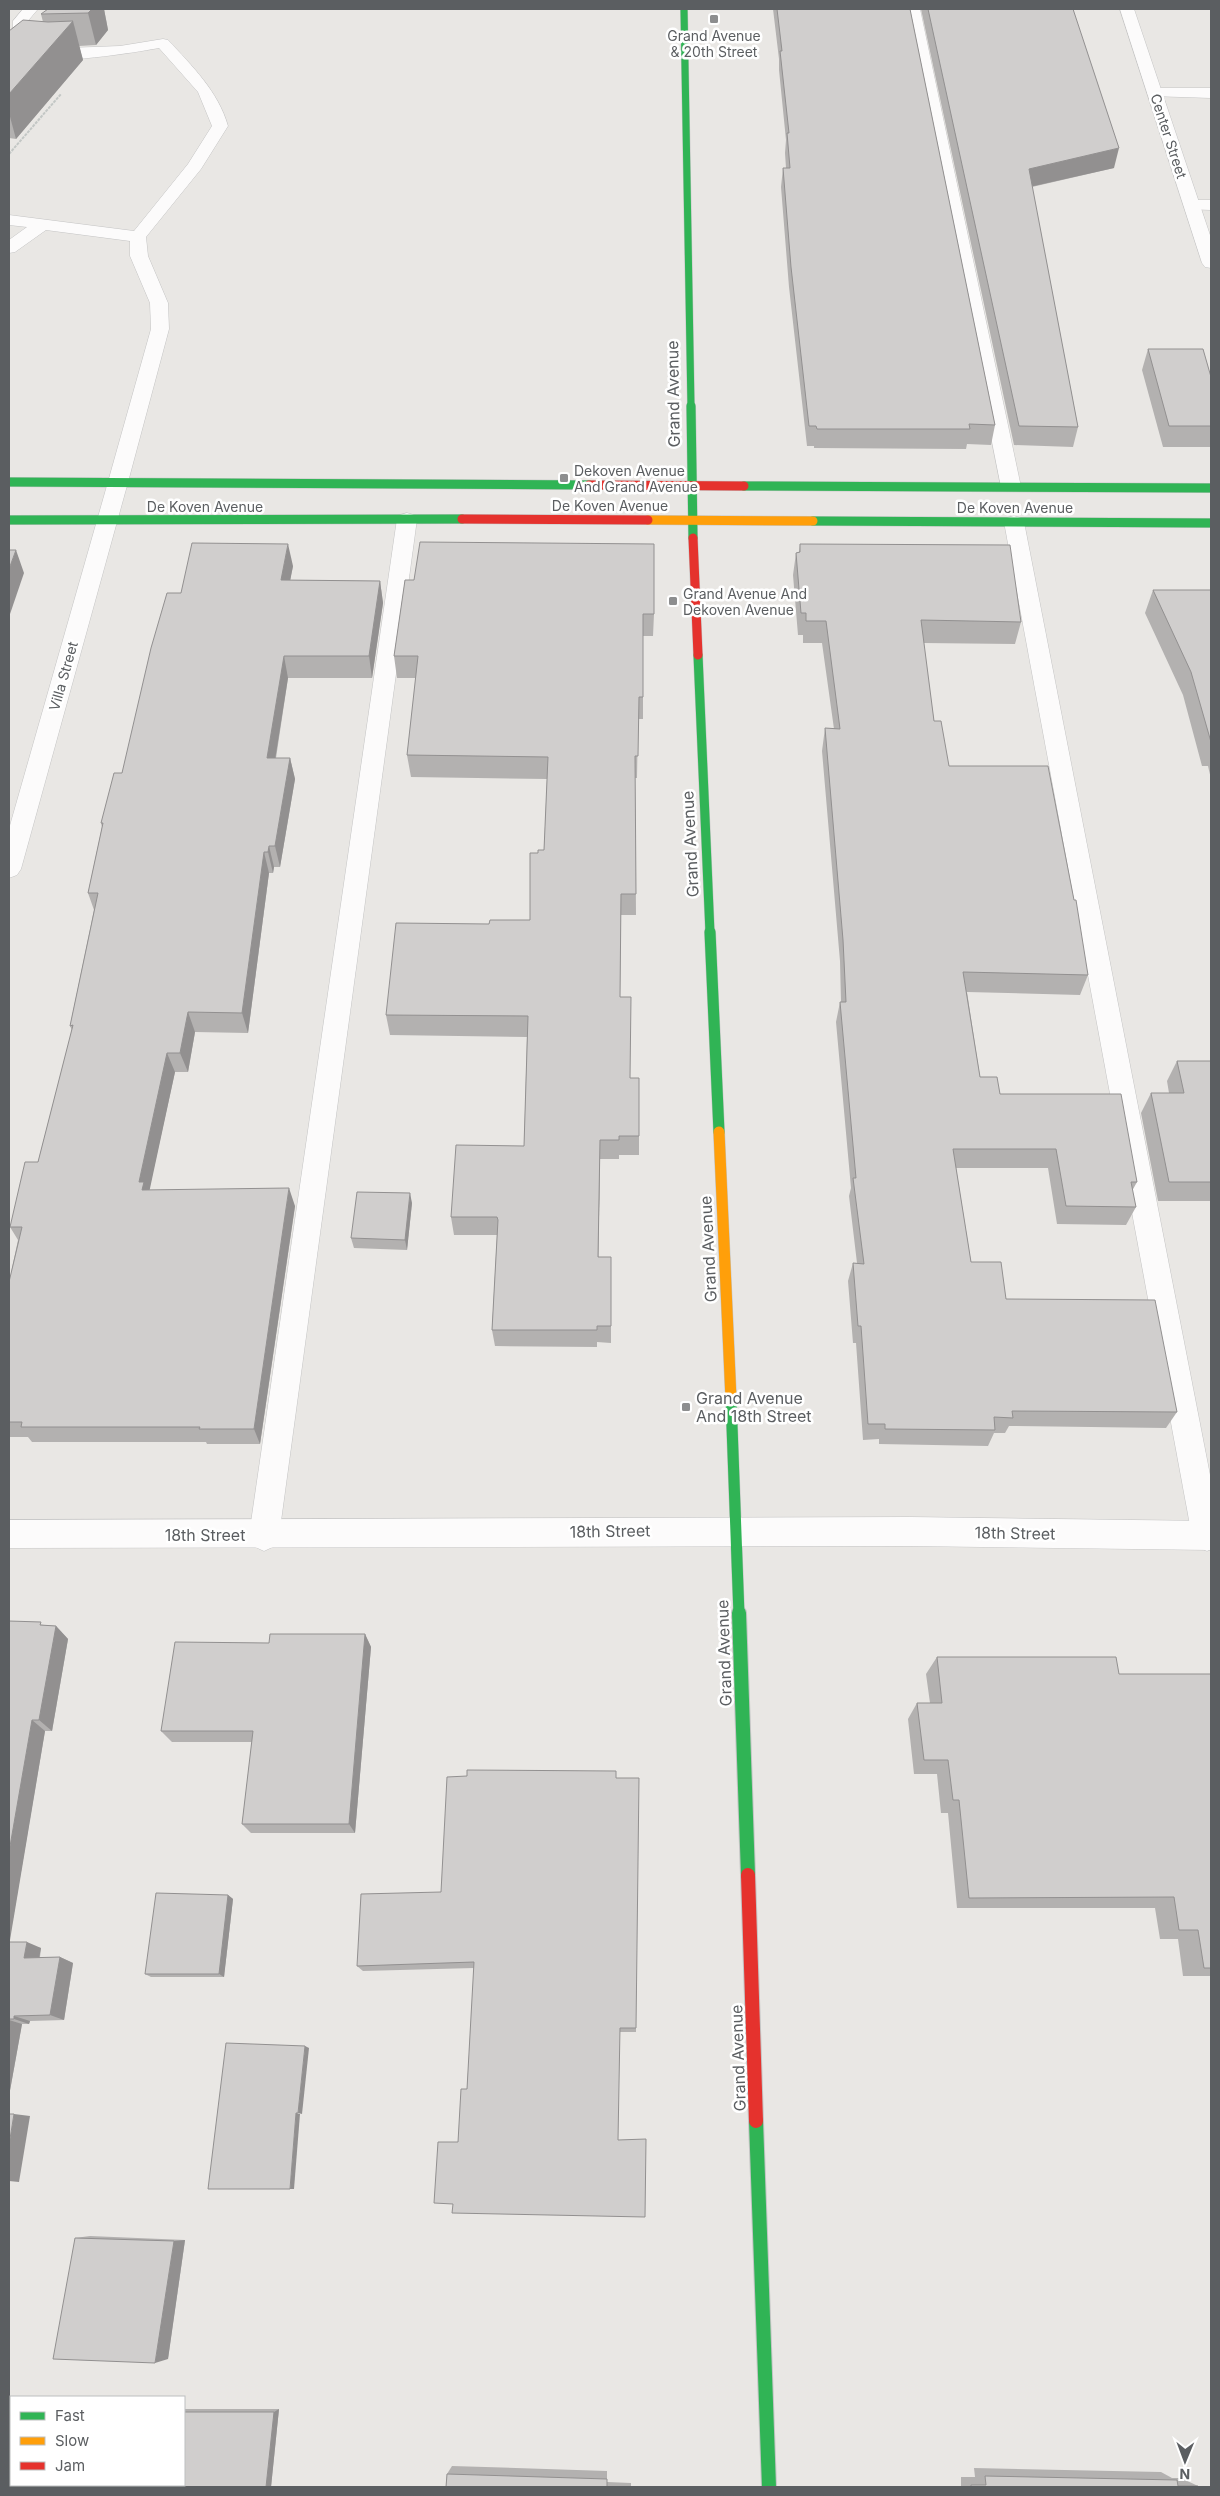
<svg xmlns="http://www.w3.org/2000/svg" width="1220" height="2496" font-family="Inter,sans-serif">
<rect width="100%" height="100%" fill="#e9e7e4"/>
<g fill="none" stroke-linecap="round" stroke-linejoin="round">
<g stroke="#c4c4c4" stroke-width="1">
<g id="lane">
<path d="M23 9H38L27 22V37L40 49 120 46 163 39 168 40C192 66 218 91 228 126L201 169 146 237 148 256 168 303 169 329 128 482 125 486H111L108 482 151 329 150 303 130 256V241L46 230 15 252 9 253V240L27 227 9 225V215L134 231 188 164 212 126 198 92 159 48C132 53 56 65 32 57 25 54 17 44 13 38V21Z"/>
<path d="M906 9H920L1021 487 1018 491H1004L1001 487Z"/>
<path d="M1155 88H1211V98L1150 96 1147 93 1150 90Z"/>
<path d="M1192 200H1211V210L1186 209 1184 205 1186 201Z"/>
<path d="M407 513 414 515 417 519 279 1536 275 1546 264 1551 253 1546 249 1536 397 519 400 515Z"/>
<path d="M1014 516 1021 518 1024 522 1211 1480V1549L1207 1551 1196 1546 1192 1536 1004 522 1007 518Z"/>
</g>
</g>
<g stroke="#c4c4c4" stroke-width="1">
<g id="street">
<path d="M1120 9H1134L1211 238V268L1205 267 1202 263Z"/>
<path d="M118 476 125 478 128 482 21 869 17 875 9 878V829L108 482 111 478Z"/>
<path d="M910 1517 1211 1521V1550L910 1546 9 1548V1520Z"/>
</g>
</g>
<g stroke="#c3c4c4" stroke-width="8">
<path id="fast-far3" d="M684 9 691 407"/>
</g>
<g stroke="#c3c4c4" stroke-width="10">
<g id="fast-far2">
<path d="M691 406 693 538"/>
<path d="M9 482 589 485"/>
<path d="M744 486 1211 488"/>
<path d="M9 520 462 519"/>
<path d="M813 521 1211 523"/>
<path d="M698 655 710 933"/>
</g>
</g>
<g stroke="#c3c4c4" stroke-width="12">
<g id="fast-far1">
<path d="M710 932 719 1132"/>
<path d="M731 1399 739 1615"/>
</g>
</g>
<g stroke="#c3c4c4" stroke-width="16">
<g id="fast">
<path d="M739 1613 748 1875"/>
<path d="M756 2121 769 2487"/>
</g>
</g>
<g stroke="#c3c4c4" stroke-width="10">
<path id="slow-far1" d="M648 520 813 521"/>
</g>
<g stroke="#c3c4c4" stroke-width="12">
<path id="slow" d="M719 1132 731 1399"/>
</g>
<g stroke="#c3c4c4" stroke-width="10">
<g id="jam-far1">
<path d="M589 485 744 486"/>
<path d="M462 519 648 520"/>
<path d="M693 538 698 655"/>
</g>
</g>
<g stroke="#c3c4c4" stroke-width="16">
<path id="jam" d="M748 1875 756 2121"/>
</g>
<path stroke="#c3c7c5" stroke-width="2" stroke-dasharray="3 1" stroke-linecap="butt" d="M9 154 61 94"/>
<use href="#lane" fill="#fcfbfb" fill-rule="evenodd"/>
<use href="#street" fill="#fcfbfb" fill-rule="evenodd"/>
<use href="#fast-far3" stroke="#30b455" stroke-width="7"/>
<use href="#fast-far2" stroke="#30b455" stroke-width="9"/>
<use href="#fast-far1" stroke="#30b455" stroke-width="11"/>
<use href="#fast" stroke="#30b455" stroke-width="14"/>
<use href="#slow-far1" stroke="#ff9f0a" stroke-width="9"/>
<use href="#slow" stroke="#ff9f0a" stroke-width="11"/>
<use href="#jam-far1" stroke="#e5322d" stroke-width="9"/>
<use href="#jam" stroke="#e5322d" stroke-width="14"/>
</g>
<g fill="#b3b1b0">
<path d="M104 9 108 30 96 45 79 46 83 60 16 139 9 138V31L43 22 41 14Z"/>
<path d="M773 9H910L995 425 991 445 967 444 966 449 814 448V446H807L789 287 781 187 783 168H786L785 153 786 140 779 70V59Z"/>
<path d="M921 9H1073L1114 168 1032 187 1078 427 1073 447 1014 445Z"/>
<path d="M1148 349 1211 377V447H1163L1142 370Z"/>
<path d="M800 544 1021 622 1015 644 923 643 934 721 949 766 1088 975 1080 995 967 992 980 1077 1000 1094 1137 1182 1132 1191 1136 1207 1126 1225 1057 1224 1048 1168H956L971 1262 1006 1299 1177 1412 1166 1428 1009 1426 1005 1433H994L988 1446 879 1444V1439L863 1440 856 1343H853L848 1281 853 1263H857L849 1196 851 1188 836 1022 840 1002H841L840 961 822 751 825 728 834 729 822 643H803V635H798L793 575 796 553 799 552Z"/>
<path d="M293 566 290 580 380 581 383 603 372 678H288L276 758H290L295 779 280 867H274L273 873H269L248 1033 195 1032 188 1072H175L149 1190 295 1206 260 1444H207L206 1442H32L28 1437H9V1282L18 1240 10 1227 38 1162 72 1030 70 1026 94 910 88 893 102 827 101 823 122 773 181 593Z"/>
<path d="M405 580 654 614 653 636H643V719H638L637 778H635L636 915H621L620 997 630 1078 639 1136V1155H619V1159H600L598 1257H611V1343L597 1342V1347L495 1346 492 1330 497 1235H454L451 1217 524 1146 527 1037 390 1035 386 1015 489 924 530 920 538 853 544 850 547 779 411 777 407 755 416 678H397L394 656Z"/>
<path d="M1153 590H1211V779L1208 766H1202L1183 695 1145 613Z"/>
<path d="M1177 1061H1211V1201H1158L1141 1113 1151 1093H1169L1167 1081Z"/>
<path d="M412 1203 407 1250 354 1248 351 1238Z"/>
<path d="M9 1621 44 1625 56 1626 68 1639 52 1731H45L9 1942 41 1948 40 1957H60L73 1963 64 2020 30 2021 29 2024H22L9 2096Z"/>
<path d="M365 1634 371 1647 355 1833H251L242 1824 252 1742H172L161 1731 269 1643Z"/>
<path d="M937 1657 1119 1674H1211V1976H1183L1178 1939H1160L1155 1908H957L948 1813H941L937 1774H914L908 1719 917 1703H930L926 1674Z"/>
<path d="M616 1778 636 2028V2032H620L453 2204 458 2142 467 2089 474 1968 363 1971 357 1966 441 1892Z"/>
<path d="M228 1895 233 1899 224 1977H151L145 1974Z"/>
<path d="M90 2236 185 2240 168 2359 75 2238Z"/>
<path d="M184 2409H279L271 2487H168L184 2485Z"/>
<path d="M452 2466 607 2471V2482L631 2483V2487H446L447 2474Z"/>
<path d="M974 2468 1161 2472 1172 2478H1181L1198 2486V2487H961V2477H975Z"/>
</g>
<g fill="#929090">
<path d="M92 9H104L108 30 96 45 88 13Z"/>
<path d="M73 21 83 60 16 139 9 113V94Z"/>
<path d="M1119 148 1114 168 1025 188 1029 169Z"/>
<path d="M288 544 293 566 286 602 281 580Z"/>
<path d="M16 550 24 573 9 617V569Z"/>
<path d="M380 581 383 603 372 678 369 656Z"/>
<path d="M284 656 288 678 272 779 267 758Z"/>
<path d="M290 758 295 779 280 867 275 846Z"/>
<path d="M269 846 274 867 273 873 268 852Z"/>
<path d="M264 852 269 873 248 1033 242 1013Z"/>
<path d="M188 1012 195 1032 188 1072 180 1053Z"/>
<path d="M167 1053 175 1072 149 1193 151 1208 139 1182Z"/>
<path d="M600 1140V1159L598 1275V1257Z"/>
<path d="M289 1188 295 1206 260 1444 254 1429Z"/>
<path d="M410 1193 412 1203 407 1250 405 1240Z"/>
<path d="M56 1626 68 1639 52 1731 39 1720Z"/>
<path d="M365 1634 371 1647 355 1833 349 1824Z"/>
<path d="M32 1720 45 1731 9 1946V1852Z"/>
<path d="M228 1895 233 1899 224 1977 219 1974Z"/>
<path d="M27 1942 41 1948 38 1964 24 1958Z"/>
<path d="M60 1957 73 1963 64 2020 50 2015Z"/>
<path d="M14 2016 30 2021 29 2024 14 2019Z"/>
<path d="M9 2020 22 2024 9 2096Z"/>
<path d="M305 2046 309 2048 302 2114 298 2113Z"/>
<path d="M296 2113 300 2114 294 2189H290Z"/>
<path d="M14 2114 30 2116 19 2182 9 2181V2145Z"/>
<path d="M185 2240 168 2359 155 2363 174 2241Z"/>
<path d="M279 2409 271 2487H266L274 2412Z"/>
</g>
<g fill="#d0cecd" stroke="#929090">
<path d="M48 9H92L88 13 41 14Z"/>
<path d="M777 9H910L995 425 969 424 970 429H817L816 426H809L791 267 783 168H790L787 133H789L780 51H782Z"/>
<path d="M928 9H1073L1119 148 1029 169 1078 427 1019 426Z"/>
<path d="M23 20 48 22 73 21 9 94V31Z"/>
<path d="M1148 349H1203L1211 377V426H1169Z"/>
<path d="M420 542 654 544V614H643V697H639L638 756H635L636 894H621L620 997H631L630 1078H639V1136H619V1140H600L598 1257H611V1326H597V1330H492L498 1220 497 1217H451L456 1145 524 1146 528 1016 386 1015 396 923 489 924 490 920H530V853H538V850H544L548 757 407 755 418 656H394L405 580H414Z"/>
<path d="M192 543 288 544 281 580 380 581 369 656H284L267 758H290L275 846H269L268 852H264L242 1013 188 1012 180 1053H167L139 1182H144L142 1190 289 1188 254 1429H199L200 1427H21L22 1422H9V1282L22 1227H10L25 1162H38L73 1025 70 1026 98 893H88L103 823H101L114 773H122L151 648 167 593H181Z"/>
<path d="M800 544 1010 545 1021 622 921 620 934 721H941L949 766H1048L1074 900H1076L1088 975 963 972 980 1077H997L1000 1094H1121L1137 1182H1131L1136 1207 1066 1206 1056 1149H953L971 1262H1001L1006 1299 1155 1300 1177 1412 1012 1411 1013 1418 994 1417 995 1430 885 1429V1424H868L861 1326H858L853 1263 864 1264 853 1178H856L840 1002H846L843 940 825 728 840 729 826 621H806V613H801L796 553 800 552Z"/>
<path d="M9 550H16L9 569Z"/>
<path d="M1153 590H1211V742L1191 672Z"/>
<path d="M1177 1061H1211V1182H1169L1151 1093H1184Z"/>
<path d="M357 1192 410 1193 405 1240 351 1238Z"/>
<path d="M9 1621 41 1622 40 1625 56 1626 39 1720H32L9 1852Z"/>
<path d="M270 1634H365L349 1824H242L253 1731H161L175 1642 269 1643Z"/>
<path d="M937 1657H1116L1119 1674H1211V1968H1204L1198 1930H1179L1174 1897 969 1898 959 1800H953L948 1760H924L917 1703H942Z"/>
<path d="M467 1770 616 1771V1778H639L636 2028H620L618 2140 646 2139 645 2217 452 2213 453 2204 434 2203 438 2142H458L461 2089H467L474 1962 357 1966 361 1894 441 1892 447 1777 467 1776Z"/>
<path d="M156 1893 228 1895 219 1974H145Z"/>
<path d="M9 1942H27L24 1958 60 1957 50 2015 14 2016V2019H9Z"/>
<path d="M226 2043 305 2046 298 2113H296L290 2189H208Z"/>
<path d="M9 2114H14L9 2145Z"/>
<path d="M75 2238 174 2241 155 2363 53 2359Z"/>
<path d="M184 2412H274L266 2487H168L169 2485H184Z"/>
<path d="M447 2474 607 2479V2487H446Z"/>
<path d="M985 2476 1177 2480 1178 2486H1198V2487H971V2485H986Z"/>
</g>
<g fill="#8d8e8f" stroke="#fff" stroke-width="2">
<rect x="709" y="14" width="10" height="10" rx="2.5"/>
<rect x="559" y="473" width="10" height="10" rx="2.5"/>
<rect x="668" y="596" width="10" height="10" rx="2.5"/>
<rect x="681" y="1402" width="10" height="10" rx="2.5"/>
</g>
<g text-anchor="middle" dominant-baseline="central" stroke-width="5" stroke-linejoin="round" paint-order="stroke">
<g font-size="14" fill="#5b5e61" stroke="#fff" text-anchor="start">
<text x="714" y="35" text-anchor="middle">Grand Avenue<tspan x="714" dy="16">&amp; 20th Street</tspan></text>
<text x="574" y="470">Dekoven Avenue<tspan x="574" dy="16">And Grand Avenue</tspan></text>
<text x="683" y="593">Grand Avenue And<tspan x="683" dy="16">Dekoven Avenue</tspan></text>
</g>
<g font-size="14" fill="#5b5e61" stroke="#fff">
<text transform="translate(1169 136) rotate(72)">Center Street</text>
<text x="610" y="505">De Koven Avenue</text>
<text x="205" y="506">De Koven Avenue</text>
<text x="1015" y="507">De Koven Avenue</text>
<text transform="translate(63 676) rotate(-74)">Villa Street</text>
</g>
<g font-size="16" fill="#5b5e61" stroke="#fff">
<text transform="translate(673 394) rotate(-91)">Grand Avenue</text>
<text transform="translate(690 844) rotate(-93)">Grand Avenue</text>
<text transform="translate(708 1249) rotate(-93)">Grand Avenue</text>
<text transform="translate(610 1531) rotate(-1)">18th Street</text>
<text transform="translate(1015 1533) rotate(1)">18th Street</text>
<text x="205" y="1535">18th Street</text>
<text transform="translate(724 1653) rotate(-92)">Grand Avenue</text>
<text transform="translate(738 2058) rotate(-92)">Grand Avenue</text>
</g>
<g font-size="16" fill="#5b5e61" stroke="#fff" text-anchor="start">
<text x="696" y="1398">Grand Avenue<tspan x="696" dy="18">And 18th Street</tspan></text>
</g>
</g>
<rect width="1220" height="2496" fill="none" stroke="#5b5e61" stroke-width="20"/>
<rect x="10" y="2396" width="175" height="90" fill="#ffffff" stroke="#bdbfc0"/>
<rect x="20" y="2412" width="25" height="8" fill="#30b455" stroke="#bdbfc0"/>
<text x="55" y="2421" font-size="15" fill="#5b5e61">Fast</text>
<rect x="20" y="2437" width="25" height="8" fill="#ff9f0a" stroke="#bdbfc0"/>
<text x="55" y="2446" font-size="15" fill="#5b5e61">Slow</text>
<rect x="20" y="2462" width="25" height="8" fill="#e5322d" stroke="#bdbfc0"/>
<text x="55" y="2471" font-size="15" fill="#5b5e61">Jam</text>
<g transform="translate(1185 2461) rotate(181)" stroke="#ffffff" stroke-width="4" paint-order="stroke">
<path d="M0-4L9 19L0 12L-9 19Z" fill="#5b5e61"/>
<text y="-8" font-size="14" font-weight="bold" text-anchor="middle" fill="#5b5e61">N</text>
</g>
</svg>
